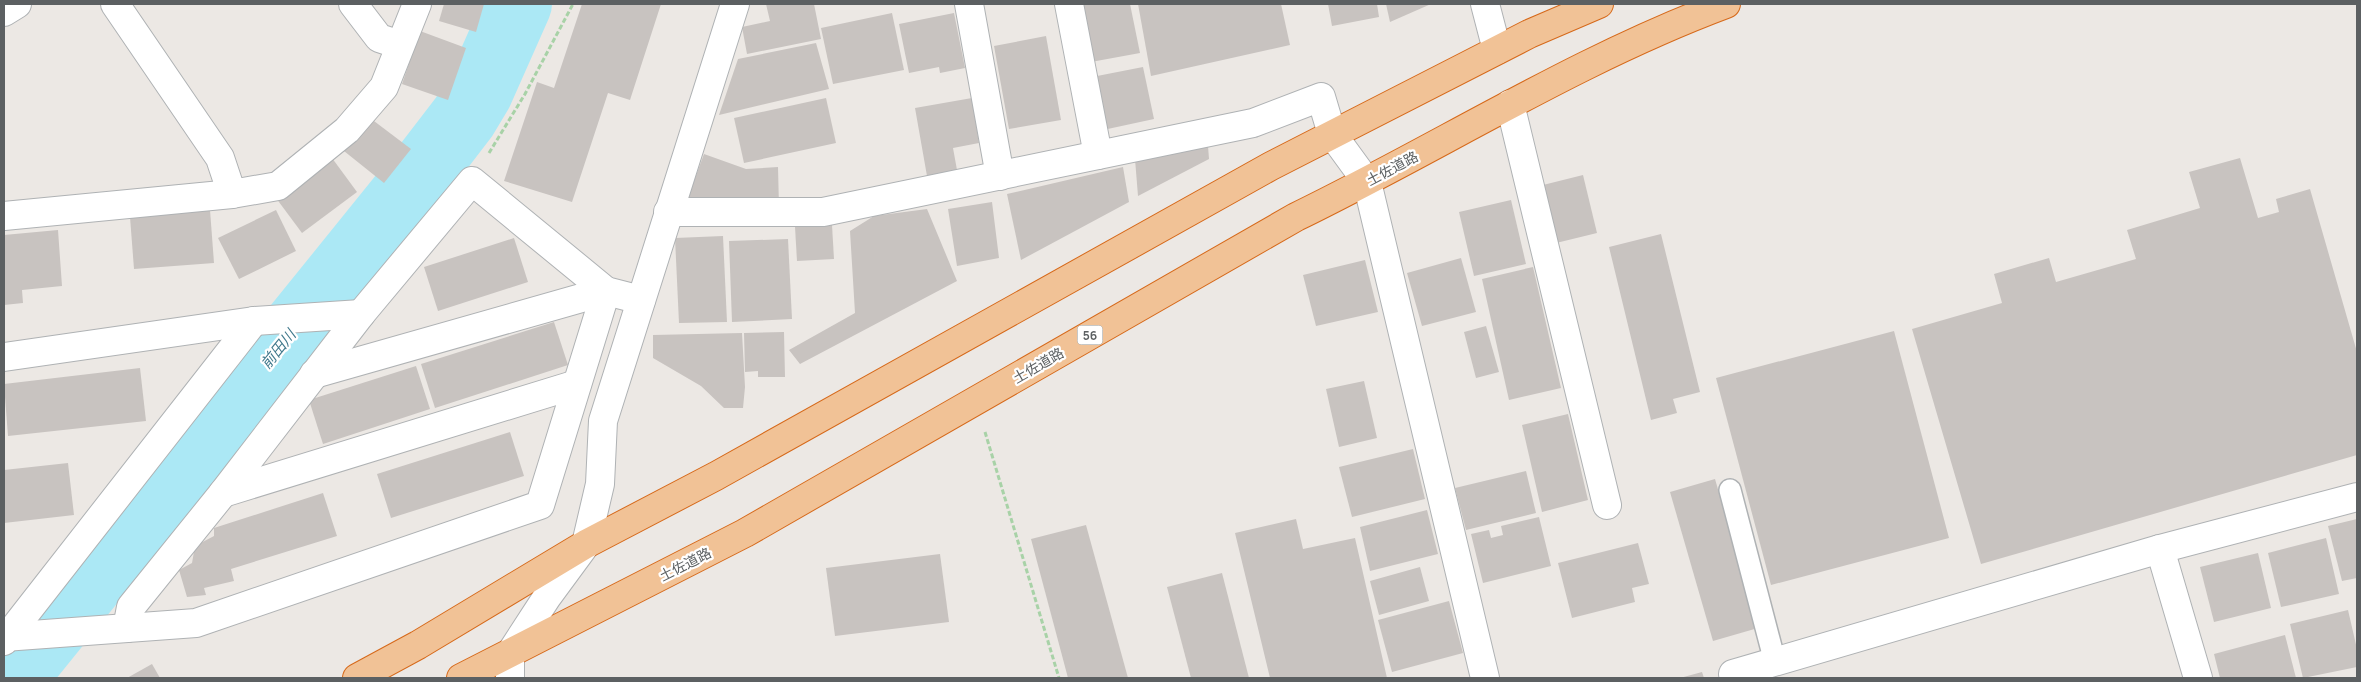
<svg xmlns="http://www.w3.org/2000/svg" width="2361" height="682" font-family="Manrope,'Noto Sans JP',sans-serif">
<rect width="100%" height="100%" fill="#ece8e4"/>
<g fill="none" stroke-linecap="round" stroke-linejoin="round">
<path stroke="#abe8f5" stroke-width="68" d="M13 678 411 186 464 117 479 92 518 4"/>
</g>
<g fill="#c8c3c0">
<path d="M444 4H484L476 32 439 21Z"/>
<path d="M582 4H661L630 100 608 93 572 202 504 181 537 82 554 88Z"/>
<path d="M766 4H814L821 39 747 54 742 27 770 21Z"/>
<path d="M1079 4H1130L1140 53 1091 62Z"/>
<path d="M1138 4H1281L1290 45 1151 76Z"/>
<path d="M1328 4H1377L1379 17 1332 26Z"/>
<path d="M1386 4H1431L1390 22Z"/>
<path d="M892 13 904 70 833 84 821 28Z"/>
<path d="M954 13 965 68 940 73 939 67 909 73 899 24Z"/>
<path d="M420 31 466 48 448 100 402 84Z"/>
<path d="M1046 36 1061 120 1009 129 994 46Z"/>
<path d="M816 43 829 89 719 115 738 59Z"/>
<path d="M1143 67 1154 119 1103 130 1092 77Z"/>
<path d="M826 98 836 143 744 163 734 118Z"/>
<path d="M972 98 979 143 953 148 957 170 927 176 915 108Z"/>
<path d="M370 118 411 149 384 183 344 151Z"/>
<path d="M1208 146 1209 159 1138 196 1135 159Z"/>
<path d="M704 154 746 169 778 167 779 207H724L688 197Z"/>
<path d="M332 158 357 192 302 233 276 198Z"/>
<path d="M2240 158 2258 218 2279 212 2276 199 2310 189 2357 352V455L1981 564 1912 329 2002 303 1994 274 2049 258 2056 282 2136 259 2127 230 2200 208 2189 172Z"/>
<path d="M1123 167 1129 202 1021 260 1007 194Z"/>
<path d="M1583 175 1597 233 1552 244 1539 186Z"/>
<path d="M1511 200 1526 264 1474 276 1459 212Z"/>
<path d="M992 202 999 258 957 266 948 209Z"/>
<path d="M927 209 957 281 800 364 789 350 855 313 850 231 874 216Z"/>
<path d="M210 210 214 263 134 269 130 217Z"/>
<path d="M276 210 296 251 239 279 218 238Z"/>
<path d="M832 225 834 259 797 261 795 227Z"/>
<path d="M58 230 62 286 22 290 23 303 4 305V235Z"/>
<path d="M1661 234 1700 392 1673 399 1677 413 1651 420 1609 247Z"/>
<path d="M723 236 727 322 679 323 675 238Z"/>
<path d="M514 238 528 282 438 311 424 267Z"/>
<path d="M788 239 792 319 732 322 729 241Z"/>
<path d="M1461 258 1476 312 1422 326 1407 273Z"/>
<path d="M1365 260 1378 312 1316 326 1303 275Z"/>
<path d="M1533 267 1561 388 1509 400 1482 279Z"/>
<path d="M554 322 568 365 435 408 421 364Z"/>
<path d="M1486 326 1499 372 1476 378 1464 332Z"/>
<path d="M1894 331 1949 538 1771 585 1716 378Z"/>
<path d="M784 332 785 377H758V371L745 372 744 333Z"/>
<path d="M742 333 745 387 743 408H724L701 386 653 358V335Z"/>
<path d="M416 366 430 409 323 444 309 400Z"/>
<path d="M140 368 146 421 8 436 4 384Z"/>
<path d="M1364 381 1377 438 1339 447 1326 389Z"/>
<path d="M1568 414 1588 500 1542 512 1522 425Z"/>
<path d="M510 432 524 476 391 518 377 474Z"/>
<path d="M1413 449 1425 499 1352 517 1339 467Z"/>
<path d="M68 463 74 515 4 523V470Z"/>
<path d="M1526 471 1536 513 1466 530 1455 488Z"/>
<path d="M1715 479 1758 628 1713 641 1670 492Z"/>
<path d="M323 493 337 536 231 569 234 581 204 588 206 595 187 597 179 570 192 563 195 546 214 536V528Z"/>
<path d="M1427 510 1438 554 1370 571 1360 527Z"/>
<path d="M1539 517 1551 566 1483 583 1471 534 1489 530 1491 538 1503 535 1501 526Z"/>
<path d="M1296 519 1303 549 1355 538 1387 678H1270L1235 533Z"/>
<path d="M2357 519V578L2342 581 2328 526Z"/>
<path d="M1086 525 1128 678H1068L1031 539Z"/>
<path d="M2326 538 2339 594 2281 607 2268 553Z"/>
<path d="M1638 543 1649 584 1632 588 1635 602 1572 618 1558 563Z"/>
<path d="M2258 553 2271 608 2214 622 2200 567Z"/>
<path d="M940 554 949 622 835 636 826 568Z"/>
<path d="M1420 567 1429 601 1379 615 1370 581Z"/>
<path d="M1222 573 1249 678H1191L1167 587Z"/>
<path d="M1449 601 1463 653 1392 672 1378 620Z"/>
<path d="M2348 610 2357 649V667L2303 678 2290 624Z"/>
<path d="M2285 635 2296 678H2220L2214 654Z"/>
<path d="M152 664 160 678H127Z"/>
<path d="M1702 672 1704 678H1680Z"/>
</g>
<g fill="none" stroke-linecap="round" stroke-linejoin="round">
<g stroke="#afb2b4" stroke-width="24">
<path id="lane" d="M1730 490 1775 662"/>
</g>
<g stroke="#afb2b4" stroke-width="30">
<g id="street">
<path d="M115 4 220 158 232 194 278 186 347 130 384 87 417 4"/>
<path d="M353 4 379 38 400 45"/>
<path d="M969 4 1000 176"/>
<path d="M1069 4 1098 155"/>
<path d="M1485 4 1497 50"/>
<path d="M4 12 17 4"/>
<path d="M1510 104 1607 505"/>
<path d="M668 212H823L1253 123 1321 97 1332 134 1367 182 1485 678"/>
<path d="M4 216 232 194"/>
<path d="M4 357 254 321 361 314"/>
<path d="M314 374 606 291"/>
<path d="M223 493 577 384"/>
<path d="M2160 549 2198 678"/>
<path d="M127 628 131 607 223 493 361 314 472 181 606 291 641 300"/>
<path d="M4 637 196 623 540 505 606 291"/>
<path d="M4 641 254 321"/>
<path d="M510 678V654L547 597 586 544 600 484 603 421 735 4"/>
<path d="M1734 678 1733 674 2160 549 2357 497"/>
</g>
</g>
<g stroke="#d6691a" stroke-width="30">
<g id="highway">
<path d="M357 678 418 645 586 544 716 476 1271 166 1529 34 1599 4"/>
<path d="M461 678 745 533 1296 217C1440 147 1576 60 1726 4"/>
</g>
</g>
<g stroke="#a8d2a7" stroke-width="3" stroke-dasharray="5 2.5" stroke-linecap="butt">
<path d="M489 153 525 94 573 4"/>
<path d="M985 432 1059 678"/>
</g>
<use href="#lane" stroke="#fff" stroke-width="21"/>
<use href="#street" stroke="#fff" stroke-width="28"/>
<use href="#highway" stroke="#f1c296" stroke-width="28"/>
</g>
<g text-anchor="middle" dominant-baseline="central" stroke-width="4.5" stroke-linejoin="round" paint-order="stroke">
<rect fill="#fff" stroke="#8d9091" stroke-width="1" x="1077.5" y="325.5" width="25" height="19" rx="4"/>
<g font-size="12" font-weight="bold" fill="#5c6062">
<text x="1090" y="335">56</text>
</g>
<g font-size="14" fill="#5c6062" stroke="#fff">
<text transform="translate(1392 168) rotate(-28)">土佐道路</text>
<text transform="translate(1038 365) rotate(-30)">土佐道路</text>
<text transform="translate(685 564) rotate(-27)">土佐道路</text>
</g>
<g font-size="15" font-style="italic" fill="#41798c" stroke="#fff">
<text transform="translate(278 349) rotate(-51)">前田川</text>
</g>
</g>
<rect width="2361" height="682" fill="none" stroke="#5c6062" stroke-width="10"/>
</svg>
